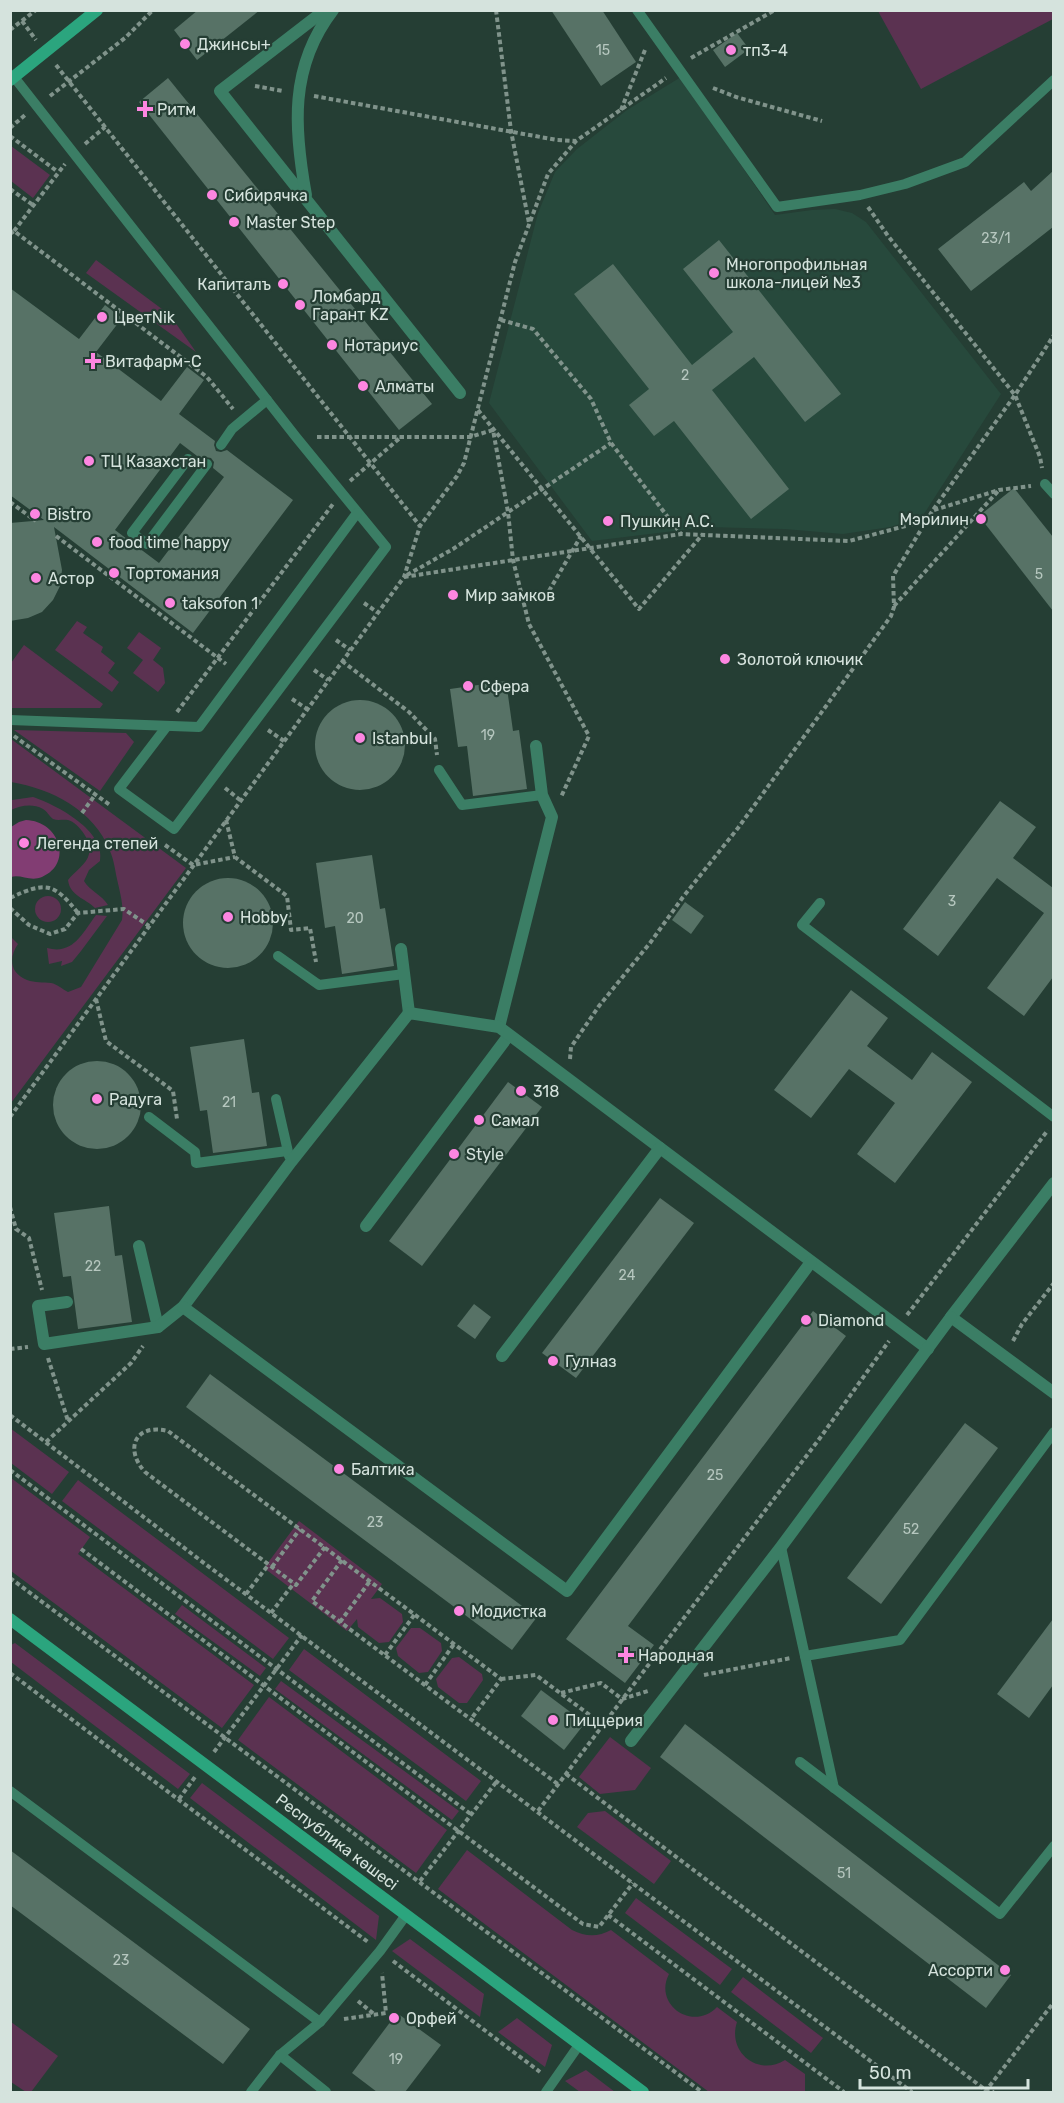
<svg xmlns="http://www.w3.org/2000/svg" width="1064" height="2103" font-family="Rubik,sans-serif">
<rect width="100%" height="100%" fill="#253e34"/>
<path fill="#27493c" d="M681 77 775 215 812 210 835 209 852 213 866 222 1001 394 922 517 890 527 843 534 785 529 707 527 592 541 489 403 538 213 555 172 577 149 627 110Z"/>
<g fill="#5b3251">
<path d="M1053 10V19L921 89 878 11Z"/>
<path d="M11 146 50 175 33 198 11 181Z"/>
<path d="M96 260 170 315 196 352 86 273Z"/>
<path d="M77 621 87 627 83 633 103 647 101 652 115 663 108 673 119 682 112 692 55 650Z"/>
<path d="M139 632 161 648 153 660 163 668 165 683 158 692 133 673 143 660 127 648Z"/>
<path d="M24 645 103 704 100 708H11V663Z"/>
<path d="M14 730 126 733 134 742 100 791Z"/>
<path d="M11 739 186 868 11 1103V937L18 944C9 957 9 973 27 980 35 983 43 982 51 983 57 984 62 989 68 992L81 987 122 920C124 905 120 893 117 879 115 870 114 860 110 851 94 810 52 789 11 782Z"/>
<path d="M33 797C57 805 106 831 100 861L89 870 84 881C89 890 102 895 108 905L95 908C85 898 70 896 68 880 74 872 87 864 89 854 93 843 79 823 68 820 63 819 58 821 53 819 49 816 47 811 43 809 32 803 20 806 11 810L12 800Z"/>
<circle cx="48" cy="909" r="13"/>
<path d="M96 915 107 916 81 951 72 962 61 966 62 961 49 964 47 948C73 955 82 934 96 915Z"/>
<path d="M10 1428 69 1472 52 1494 11 1463Z"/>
<path d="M11 1478 90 1537 78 1554 254 1685 222 1728 11 1571Z"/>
<path d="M78 1480 289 1638 273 1659 62 1501Z"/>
<path d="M299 1521 382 1584 371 1599 380 1598 402 1614 403 1622 389 1642 379 1643 358 1627 357 1619 347 1631 264 1568Z"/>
<path d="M182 1605 266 1668 260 1676 175 1614Z"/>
<path d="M411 1628H420L441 1643 442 1651 428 1672 419 1673 398 1656 396 1648Z"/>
<path d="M15 1643 190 1774 178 1789 11 1662V1645Z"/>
<path d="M304 1649 481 1781 466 1801 289 1670Z"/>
<path d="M459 1657 482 1674 483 1680 467 1703H459L438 1687 436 1679 452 1658Z"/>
<path d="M281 1681 459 1811 452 1820 275 1689Z"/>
<path d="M269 1697 447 1830 416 1873 238 1740Z"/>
<path d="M610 1737 651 1768 635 1790 600 1794 579 1777Z"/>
<path d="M202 1783 379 1916 376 1940 190 1798Z"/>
<path d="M605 1811 671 1861 654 1884 577 1827 588 1813Z"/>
<path d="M467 1850 572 1930C586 1937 598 1937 611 1930L669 1974C653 2005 693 2032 717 2007L737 2022C727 2052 758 2077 785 2060L805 2074V2092H709L438 1889Z"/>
<path d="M636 1898 732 1969 720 1985 625 1913Z"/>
<path d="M410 1939 484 1994 480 2017 392 1951Z"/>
<path d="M743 1977 823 2038 811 2053 731 1992Z"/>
<path d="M517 2018 552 2045 545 2067 498 2032Z"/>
<path d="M11 2022 58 2056 31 2092H26L11 2082Z"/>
<path d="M586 2070 615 2092H580L565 2081Z"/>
</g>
<path fill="#823d73" d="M26 820C59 821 74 863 42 877 30 882 21 874 11 877V827L19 822Z"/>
<g fill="#577266" fill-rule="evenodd">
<path d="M198 10H260L197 60 174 30Z"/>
<path d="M551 10H602L636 62 601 86Z"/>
<path d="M737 33 749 49 725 67 713 50Z"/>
<path d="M168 78 432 404 399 430 139 102Z"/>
<path d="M1053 171V227L971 291 938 249 1024 182 1031 191Z"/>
<path d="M719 240 841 394 805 422 754 357 712 390 789 489 751 519 674 421 654 436 629 405 649 389 574 294 613 264 692 365 733 332 683 269Z"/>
<path d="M10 288 79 339 105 305 122 318 96 352 161 401 187 367 204 380 179 414 215 441 214 445 216 451 221 452 227 450 293 500 193 633 54 527 62 570 60 586 53 600 42 612 28 618 10 621V523L44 520 10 495ZM180 443 201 459 205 457 211 458 214 462 213 468 224 477 159 563 115 530Z"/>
<path d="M1014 488 1053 537V611L979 516Z"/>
<path d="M506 681 513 731 519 730 527 789 473 796 467 746 458 747 450 689Z"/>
<circle cx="360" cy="745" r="45"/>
<path d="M1000 801 1036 827 1013 858 1053 888V977L1024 1016 987 988 1044 913 997 878 938 956 903 929Z"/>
<path d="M372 855 380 909 385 908 394 966 342 974 335 926 325 928 316 863Z"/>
<circle cx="228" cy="923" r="45"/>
<path d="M685 902 704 916 691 934 672 920Z"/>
<path d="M851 990 888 1018 867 1046 912 1080 932 1052 972 1082 895 1183 857 1154 895 1103 849 1069 811 1118 774 1090Z"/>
<path d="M244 1039 252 1093 259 1092 267 1146 213 1153 207 1110 200 1111 190 1047Z"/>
<circle cx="97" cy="1105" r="44"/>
<path d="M508 1082 542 1107 422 1266 389 1241Z"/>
<path d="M660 1198 694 1223 576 1378 542 1353Z"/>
<path d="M109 1206 115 1256 122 1255 132 1322 78 1329 71 1276 63 1277 54 1213Z"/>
<path d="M474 1304 491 1317 475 1339 457 1326Z"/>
<path d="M813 1311 846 1336 628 1626 654 1645 625 1683 566 1639Z"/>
<path d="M210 1374 537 1617 512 1650 186 1407Z"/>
<path d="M965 1423 998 1448 881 1604 847 1578Z"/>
<path d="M1053 1619V1685L1029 1718 997 1694Z"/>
<path d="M541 1690 585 1723 564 1750 521 1716Z"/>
<path d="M685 1724 1011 1975 986 2008 660 1757Z"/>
<path d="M10 1850 250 2029 223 2064 10 1905Z"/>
<path d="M397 2013 441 2045 405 2092H377L352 2073Z"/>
</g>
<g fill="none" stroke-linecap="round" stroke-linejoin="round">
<g stroke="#80938b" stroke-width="4" stroke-dasharray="4.5 3" stroke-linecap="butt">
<path d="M496 10 511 131 529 223"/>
<path d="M22 21 36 40"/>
<path d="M10 30 36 10"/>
<path d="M691 58 775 10"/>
<path d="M56 65 420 526"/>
<path d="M255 86 283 91"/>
<path d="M713 88 736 97 822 121"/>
<path d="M50 96 125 38 153 10"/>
<path d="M314 96 557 140 576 141"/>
<path d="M621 110 645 50"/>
<path d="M10 128 25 115"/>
<path d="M10 136 58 172"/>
<path d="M85 144 105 127"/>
<path d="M10 189 33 205"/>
<path d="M868 207 888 236 1015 395 1040 457 1042 468"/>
<path d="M14 231 65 164"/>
<path d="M10 234 14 231 207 377 233 409"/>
<path d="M501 320 533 329 591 399 611 443 681 534"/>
<path d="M478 410 639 609 702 535"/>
<path d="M317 437H470L493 430 508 512 513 560 529 624 589 736 561 797"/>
<path d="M350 481 401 437"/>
<path d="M10 502 36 521"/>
<path d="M934 510 999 490 1031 486"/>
<path d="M56 536 226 664"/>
<path d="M407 575 453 549 611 443"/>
<path d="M404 577 681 534 849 541 928 520"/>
<path d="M549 591 581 536"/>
<path d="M364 603 377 612"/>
<path d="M894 606 999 490"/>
<path d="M336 640 350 650"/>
<path d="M342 661 409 712 435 739 437 755"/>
<path d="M314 670 328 680"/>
<path d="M292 699 307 709"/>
<path d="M177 712 333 504"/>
<path d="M268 730 284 741"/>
<path d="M14 736 110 805"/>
<path d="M225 788 240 800"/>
<path d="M82 813 95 795"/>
<path d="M226 820 235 857 287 896 291 930 310 928 316 962"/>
<path d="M165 845 193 865 235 857"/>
<path d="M10 898C46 881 54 883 78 913"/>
<path d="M10 908 29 925 50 934 65 929 78 913 124 909 149 926"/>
<path d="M96 999 106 1041 173 1091 177 1119"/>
<path d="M570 1059 571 1047 599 1006 650 943 683 897 738 828 891 616 894 607 893 576 933 510 1015 395 1054 335"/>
<path d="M10 1117 404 577 420 526 457 476 464 463 515 262 548 174 576 141 666 78"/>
<path d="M10 1207 16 1229 29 1238 42 1290"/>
<path d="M907 1315 1048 1130"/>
<path d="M1013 1341 1022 1324 1054 1283"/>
<path d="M10 1349 28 1347"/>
<path d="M48 1358 68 1421"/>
<path d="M10 1415 200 1560 912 2092"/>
<path d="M46 1442 131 1363 143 1346"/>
<path d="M10 1470 472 1815"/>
<path d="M325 1547 296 1585 145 1472C124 1449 135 1423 168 1431L501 1679 471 1719"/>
<path d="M81 1549 583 1924 599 1927 633 1883"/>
<path d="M342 1560 312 1601 559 1785"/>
<path d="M272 1567 300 1529"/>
<path d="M10 1578 702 2092"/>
<path d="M246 1594 269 1564"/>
<path d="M271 1613 294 1583"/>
<path d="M340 1622 370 1581"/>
<path d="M385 1655 415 1614"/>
<path d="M10 1673 368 1942"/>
<path d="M704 1675 791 1658"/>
<path d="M501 1679 536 1675 603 1725"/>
<path d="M425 1685 454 1644"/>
<path d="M561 1693 601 1683 622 1699 648 1691"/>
<path d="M214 1752 302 1635"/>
<path d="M566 1774 987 2091 994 2092"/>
<path d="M179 1799 195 1777"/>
<path d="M538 1811 820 1438 889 1341"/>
<path d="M420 1881 497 1781"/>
<path d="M608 1915 844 2092"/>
<path d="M393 1961 540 2072"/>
<path d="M358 2001 375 2015"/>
<path d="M344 2019 386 2013 382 1973"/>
<path d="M985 2092 1054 2002"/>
</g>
<g stroke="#3b7e65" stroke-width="10">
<path d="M637 10 777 207 860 195 905 184 965 162 1054 80"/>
<path d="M14 77 296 437 386 547 174 829 119 789 167 726"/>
<path d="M221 445 232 429 267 400"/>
<path d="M188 459 132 533 147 544 207 464"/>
<path d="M1045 484 1054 494"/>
<path d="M10 720 199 727 357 513"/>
<path d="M439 770 462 805 542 795"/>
<path d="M820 903 802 925 1054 1117"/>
<path d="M278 956 319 985 404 974"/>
<path d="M276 1099 289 1156"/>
<path d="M149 1117 195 1152 196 1163 287 1151"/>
<path d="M781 1547 834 1788"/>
<path d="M805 1656 900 1640 1054 1432"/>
<path d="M800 1762 1000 1914 1054 1846"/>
<path d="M10 1791 320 2022"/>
<path d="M280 2055 326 2092"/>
<path d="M251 2092 280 2055 320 2022 380 1951 406 1915"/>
<path d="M546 2092 579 2045"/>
</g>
<g stroke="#3b7e65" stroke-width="12">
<path d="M325 10 220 91 460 393"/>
<path d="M306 195C294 129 289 67 333 10"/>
<path d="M401 949 409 1013"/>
<path d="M499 1027 552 817 542 795 536 746"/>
<path d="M1054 1183 951 1317 1054 1393"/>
<path d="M366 1226 509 1035"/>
<path d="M139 1246 158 1327"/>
<path d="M67 1302 38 1306 44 1344 158 1327 183 1307 291 1162 409 1013 499 1027 928 1349"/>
<path d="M183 1307 567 1591 811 1262"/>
<path d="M502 1356 660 1148"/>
<path d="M631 1741 781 1547 951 1317"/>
</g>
<g stroke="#2ba57e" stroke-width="12">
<path d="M10 80 97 10"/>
<path d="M10 1619 643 2092"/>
</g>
</g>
<g fill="#fd86e1" stroke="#253e34" stroke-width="2">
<circle cx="185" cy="44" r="6"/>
<circle cx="731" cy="50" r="6"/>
<path d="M142 100h6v6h6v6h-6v6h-6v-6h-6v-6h6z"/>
<circle cx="212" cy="195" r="6"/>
<circle cx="234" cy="222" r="6"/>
<circle cx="714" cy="273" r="6"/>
<circle cx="283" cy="284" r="6"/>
<circle cx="300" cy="305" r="6"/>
<circle cx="102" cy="317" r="6"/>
<circle cx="332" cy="345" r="6"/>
<path d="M90 352h6v6h6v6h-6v6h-6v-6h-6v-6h6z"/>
<circle cx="363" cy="386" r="6"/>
<circle cx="89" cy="461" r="6"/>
<circle cx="35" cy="514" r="6"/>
<circle cx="981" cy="519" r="6"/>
<circle cx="608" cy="521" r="6"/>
<circle cx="97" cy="542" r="6"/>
<circle cx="114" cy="573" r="6"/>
<circle cx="36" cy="578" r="6"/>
<circle cx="453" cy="595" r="6"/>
<circle cx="170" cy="603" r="6"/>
<circle cx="725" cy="659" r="6"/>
<circle cx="468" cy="686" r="6"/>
<circle cx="360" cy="738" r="6"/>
<circle cx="24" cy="843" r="6"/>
<circle cx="228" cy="917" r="6"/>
<circle cx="521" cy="1091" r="6"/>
<circle cx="97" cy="1099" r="6"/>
<circle cx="479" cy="1120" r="6"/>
<circle cx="454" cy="1154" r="6"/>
<circle cx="806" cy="1320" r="6"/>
<circle cx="553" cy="1361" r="6"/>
<circle cx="339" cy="1469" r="6"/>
<circle cx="459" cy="1611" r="6"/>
<path d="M623 1646h6v6h6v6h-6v6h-6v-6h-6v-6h6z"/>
<circle cx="553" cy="1720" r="6"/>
<circle cx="1005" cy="1970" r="6"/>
<circle cx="394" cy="2018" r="6"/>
</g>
<g text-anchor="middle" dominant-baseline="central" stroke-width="4.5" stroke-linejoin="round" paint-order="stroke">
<g font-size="14" fill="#b6c7bf">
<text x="603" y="50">15</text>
<text x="996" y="238">23/1</text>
<text x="685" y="375">2</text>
<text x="1039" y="574">5</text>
<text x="488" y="735">19</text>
<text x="952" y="901">3</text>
<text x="355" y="918">20</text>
<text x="229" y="1102">21</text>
<text x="93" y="1266">22</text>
<text x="627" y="1275">24</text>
<text x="715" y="1475">25</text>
<text x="375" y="1522">23</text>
<text x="911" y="1529">52</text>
<text x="844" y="1873">51</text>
<text x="121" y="1960">23</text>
<text x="396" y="2059">19</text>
</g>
<g font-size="16" fill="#d5e3dd" stroke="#253e34" text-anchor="start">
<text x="197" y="44">Джинсы+</text>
<text x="743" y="50">тп3-4</text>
<text x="157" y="109">Ритм</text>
<text x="224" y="195">Сибирячка</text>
<text x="246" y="222">Master Step</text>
<text x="726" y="264">Многопрофильная<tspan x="726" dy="18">школа-лицей №3</tspan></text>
<text x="271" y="284" text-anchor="end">Капиталъ</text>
<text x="312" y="296">Ломбард<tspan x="312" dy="18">Гарант KZ</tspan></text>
<text x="114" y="317">ЦветNik</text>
<text x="344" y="345">Нотариус</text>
<text x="105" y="361">Витафарм-С</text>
<text x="375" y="386">Алматы</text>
<text x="101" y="461">ТЦ Казахстан</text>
<text x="47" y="514">Bistro</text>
<text x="969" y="519" text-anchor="end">Мэрилин</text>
<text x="620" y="521">Пушкин А.С.</text>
<text x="109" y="542">food time happy</text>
<text x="126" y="573">Тортомания</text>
<text x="48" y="578">Астор</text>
<text x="465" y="595">Мир замков</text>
<text x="182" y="603">taksofon 1</text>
<text x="737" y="659">Золотой ключик</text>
<text x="480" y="686">Сфера</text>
<text x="372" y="738">Istanbul</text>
<text x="36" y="843">Легенда степей</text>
<text x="240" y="917">Hobby</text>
<text x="533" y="1091">318</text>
<text x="109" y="1099">Радуга</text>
<text x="491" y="1120">Самал</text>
<text x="466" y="1154">Style</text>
<text x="818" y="1320">Diamond</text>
<text x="565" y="1361">Гулназ</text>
<text x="351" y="1469">Балтика</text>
<text x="471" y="1611">Модистка</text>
<text x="638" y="1655">Народная</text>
<text x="565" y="1720">Пиццерия</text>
<text x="993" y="1970" text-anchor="end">Ассорти</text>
<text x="406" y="2018">Орфей</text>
</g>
<g font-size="16" fill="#d5e3dd" stroke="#253e34">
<text transform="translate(337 1842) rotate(37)">Республика көшесі</text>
</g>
</g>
<rect width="1064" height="2103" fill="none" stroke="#d5e3dd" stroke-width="24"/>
<path d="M860 2079v9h168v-9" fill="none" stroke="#d5e3dd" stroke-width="3"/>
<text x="869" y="2079" font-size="18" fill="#d5e3dd" stroke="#253e34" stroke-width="4.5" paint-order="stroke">50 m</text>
</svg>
